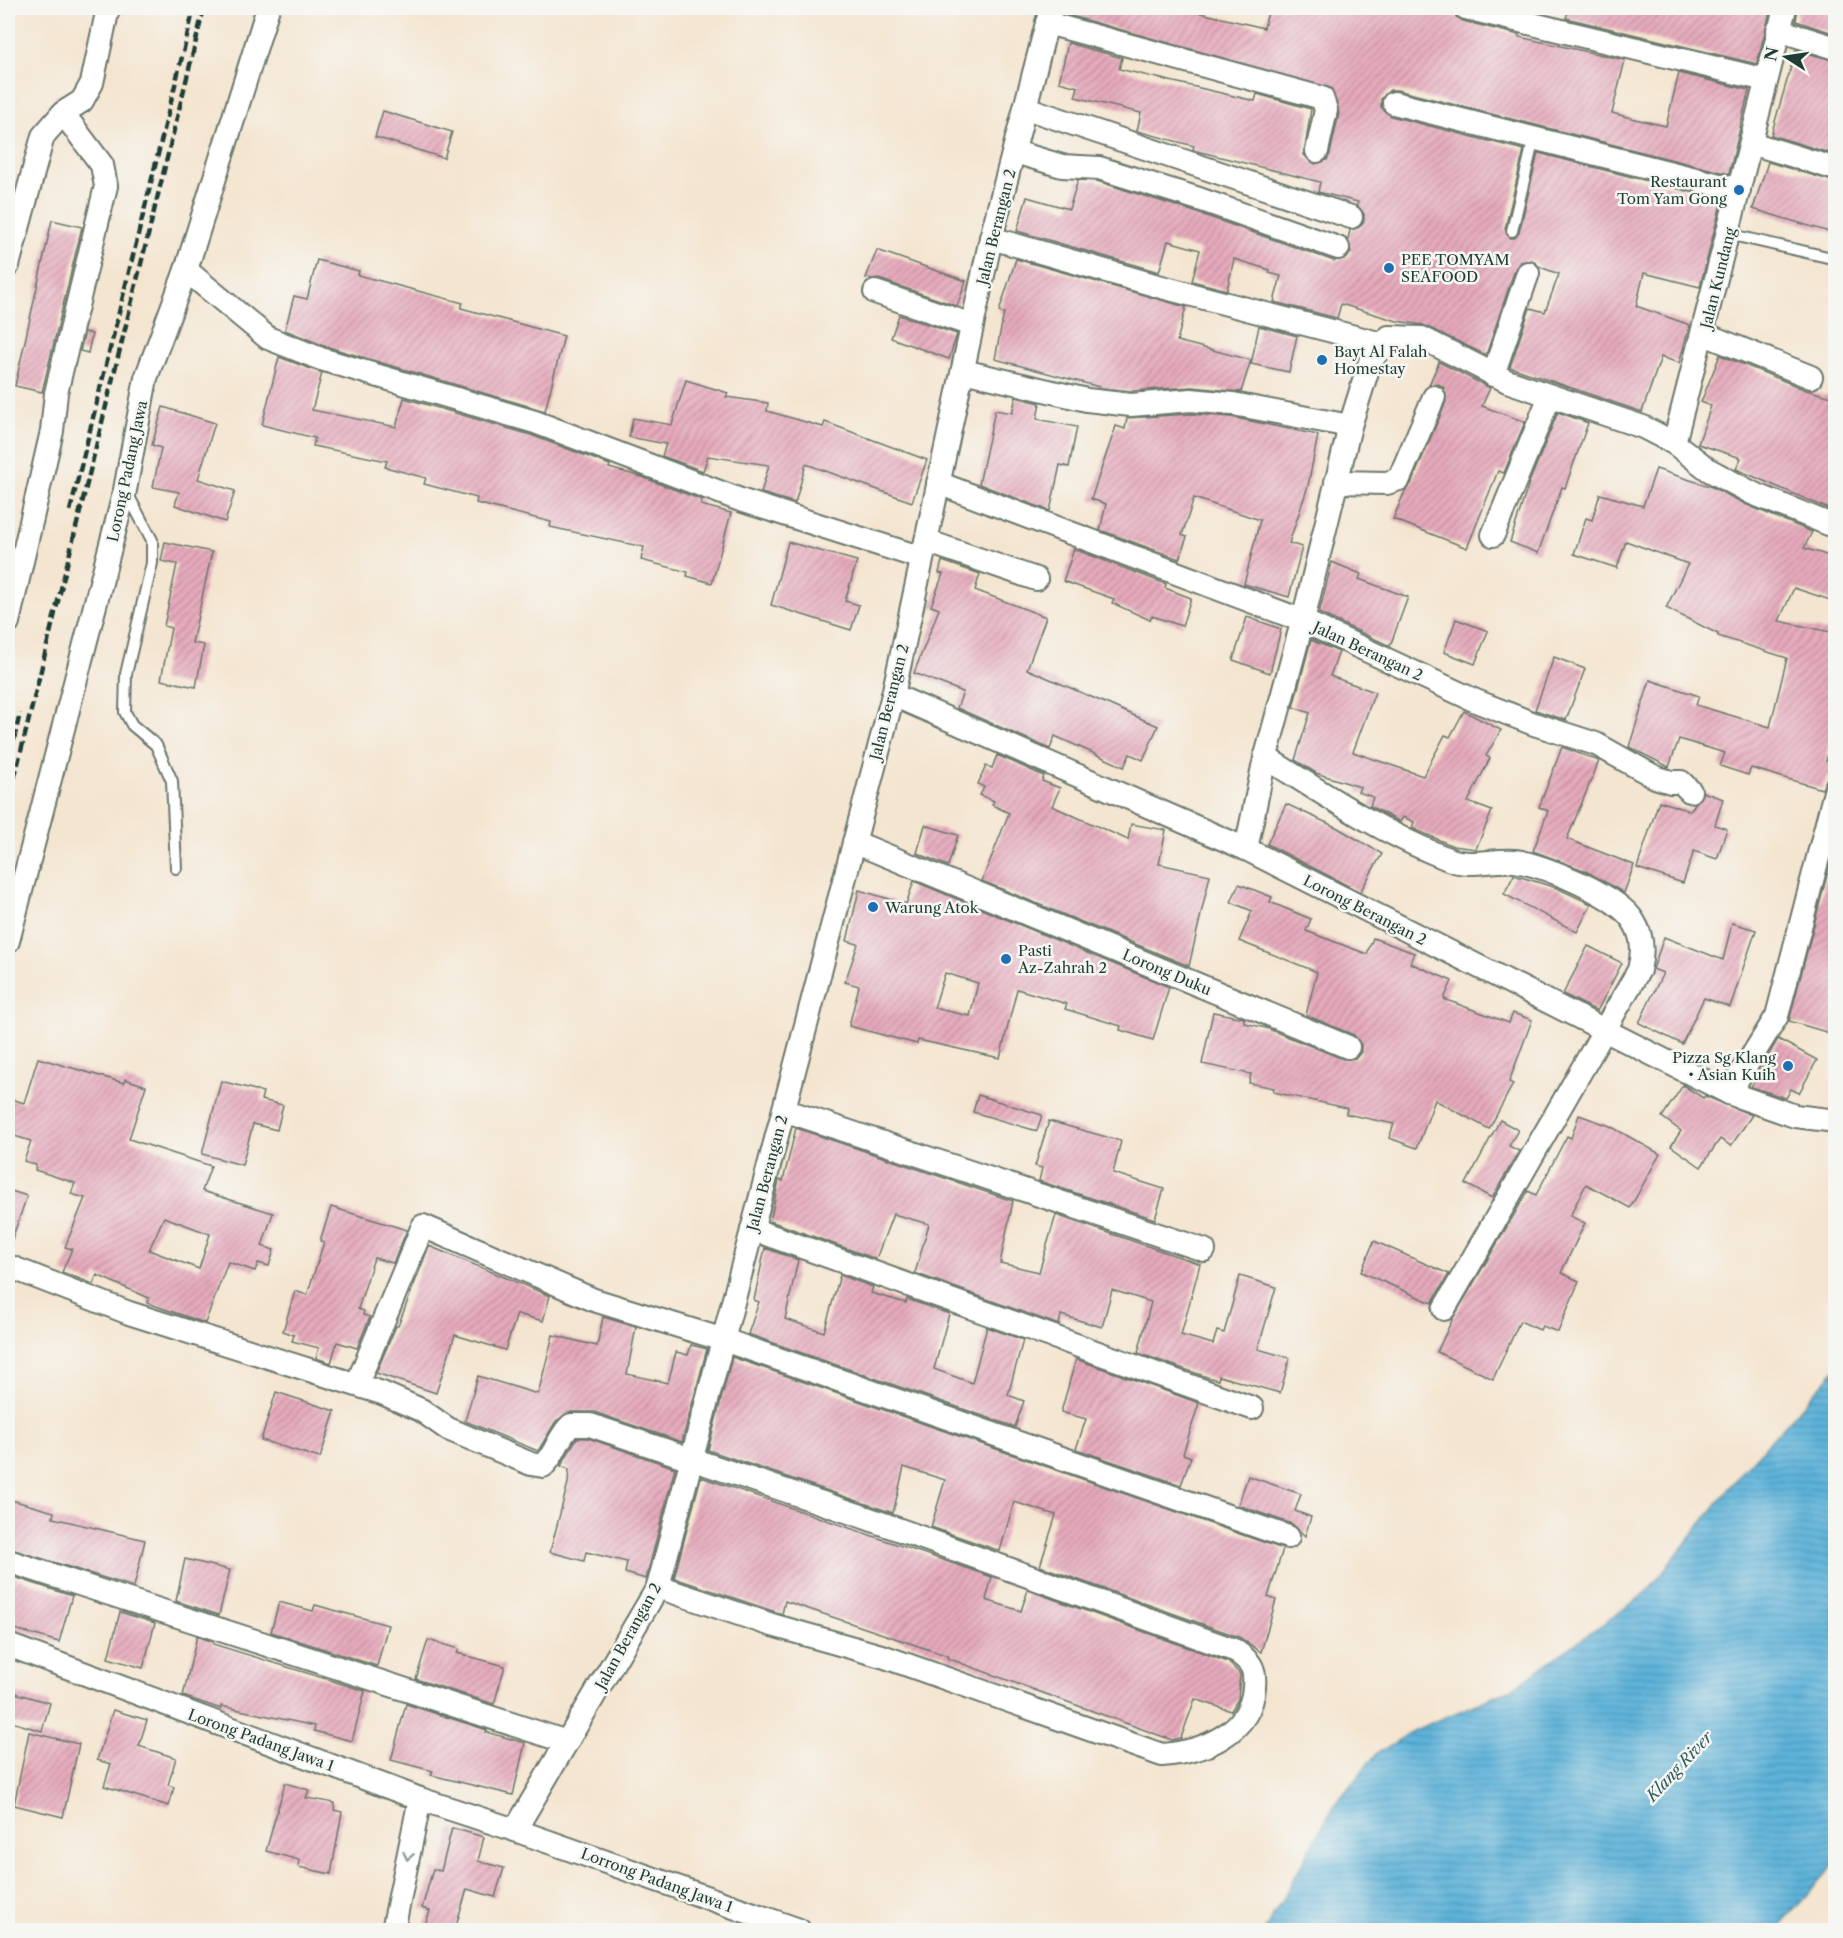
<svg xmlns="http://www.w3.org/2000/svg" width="1843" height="1938" font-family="'Libre Caslon Text',serif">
<defs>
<pattern id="water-rules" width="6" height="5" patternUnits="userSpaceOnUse" patternTransform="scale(1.5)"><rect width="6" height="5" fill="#5db3da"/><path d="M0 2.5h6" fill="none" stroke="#4c93b2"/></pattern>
<pattern id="building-hatch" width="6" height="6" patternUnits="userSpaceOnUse" patternTransform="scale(1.5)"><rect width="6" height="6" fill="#e7abbd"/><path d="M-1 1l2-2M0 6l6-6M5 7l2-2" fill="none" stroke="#bb8c9a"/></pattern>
</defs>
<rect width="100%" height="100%" fill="#f6f6f2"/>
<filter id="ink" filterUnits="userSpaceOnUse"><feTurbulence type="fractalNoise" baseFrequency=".0167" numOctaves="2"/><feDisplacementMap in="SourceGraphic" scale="12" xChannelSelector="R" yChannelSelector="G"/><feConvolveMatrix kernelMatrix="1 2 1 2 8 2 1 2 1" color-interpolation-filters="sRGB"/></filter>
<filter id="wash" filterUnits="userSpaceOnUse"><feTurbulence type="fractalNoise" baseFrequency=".008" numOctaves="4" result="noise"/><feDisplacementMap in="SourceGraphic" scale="24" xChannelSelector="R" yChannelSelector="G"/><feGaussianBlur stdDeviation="1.35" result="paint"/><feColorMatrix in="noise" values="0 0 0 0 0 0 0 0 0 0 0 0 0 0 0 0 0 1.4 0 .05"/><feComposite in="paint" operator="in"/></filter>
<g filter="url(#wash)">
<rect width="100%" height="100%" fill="#f4e5d0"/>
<path fill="url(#water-rules)" stroke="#3e7887" stroke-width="1.5" d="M1835 1370V1864L1776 1930H1265L1334 1806 1376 1754 1415 1730 1512 1689 1646 1593 1743 1471Z"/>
<g id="blocks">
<g fill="url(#building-hatch)" fill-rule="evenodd">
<path d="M1569 8H1771L1757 64 1566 18Z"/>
<path d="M1798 8H1836V34L1796 21Z"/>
<path d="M1064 9 1193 8 1192 11 1264 28 1269 8H1405L1425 12 1426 8H1453L1456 17 1463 21 1519 35V37L1625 60 1612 113 1635 119 1666 126 1679 73 1749 90 1729 174 1397 90H1390L1381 99V107L1391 116 1524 150 1505 229 1510 238H1515L1519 233 1538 153 1722 200 1700 287 1644 273 1636 306 1690 325 1679 363 1661 357 1642 412 1510 367 1530 308 1545 312 1559 274 1540 267 1532 260 1520 262 1515 269 1486 355 1423 325 1397 321 1341 304 1337 318 1274 302 1281 276 1269 273 1270 270 1234 259 1227 290 1192 281 1200 250 1168 241 1159 272 1017 231 1027 197 1069 209 1078 180 1097 181 1195 212 1334 261 1347 258 1351 252 1348 239 1350 230 1359 227 1364 221V214L1357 205 1358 202 1318 192 1320 182 1193 150 1194 146 1137 131 1141 113 1075 97 1078 87 1059 82 1068 43 1122 58 1119 69 1255 101 1257 94 1311 109 1304 155 1315 164 1327 160 1330 154 1339 113 1331 88 1064 14Z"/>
<path d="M1796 50 1836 61V155L1771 135Z"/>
<path d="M383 111 452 132 444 158 375 137Z"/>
<path d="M1768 162 1836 182V234L1753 209Z"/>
<path d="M52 220 82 227 42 392 15 386Z"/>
<path d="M877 250 966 281 957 306 879 279 866 278Z"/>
<path d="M1016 259 1186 307 1177 341 1251 360 1241 392 1192 387 1131 391 1103 388 995 359 1004 313 999 312Z"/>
<path d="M317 260 359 271 358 275 463 303 461 308 564 336 545 411 325 346 285 330 294 296 307 299Z"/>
<path d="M899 315 957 334 949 359 891 338Z"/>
<path d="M1259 326 1297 336 1289 372 1251 364Z"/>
<path d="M85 332 92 334 88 353 80 351Z"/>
<path d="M1720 355 1806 390 1836 398V512L1736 469 1741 458 1698 444 1711 406 1701 402Z"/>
<path d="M279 357 322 373 312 410 396 427 404 398 531 435 610 465 609 468 642 477 702 500 701 505 731 513 712 583 687 576 688 572 641 560 644 547 550 527 551 522 476 503 477 498 424 484 426 478 385 467 387 461 313 446 315 438 262 425Z"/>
<path d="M1439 362 1490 388 1482 406 1525 422 1504 473 1498 471 1467 548 1393 519 1405 491 1411 484 1446 402 1444 388 1439 384 1429 385Z"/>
<path d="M686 380 728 393 726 397 768 403 767 411 823 427 825 422 927 460 912 502 806 464 795 503 761 493 769 465 708 456 703 471 662 456 666 444 629 437 633 418 672 425Z"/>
<path d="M1016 397 1040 403 1037 419 1077 427 1069 467 1060 465 1050 511 979 484 995 410 1012 413Z"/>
<path d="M163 407 215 423 198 479 235 491 225 522 175 505 179 492 153 487 161 448 152 445Z"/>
<path d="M1558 412 1588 423 1565 488 1562 487 1538 553 1510 542 1529 483Z"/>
<path d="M1191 414 1231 417 1318 435 1308 486 1289 543 1302 547 1289 597 1244 584 1260 520 1194 498 1182 535 1187 537 1179 559 1100 530 1106 504 1091 499 1116 426 1125 429 1127 418Z"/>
<path d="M1656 469 1712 487 1747 505 1812 532 1804 548 1836 558V602L1794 588 1779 621 1836 633V724L1826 761 1836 763V775L1827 778 1822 789 1751 768 1748 775 1720 766 1725 753 1679 739 1669 767 1629 747 1650 680 1699 696 1696 705 1770 727 1787 658 1718 636V634L1666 608 1688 564 1626 541 1617 568 1574 554 1586 518 1592 520 1600 494 1643 506Z"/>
<path d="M165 542 212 552 192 643 204 645 196 687 161 680 171 628 164 626 177 564 161 561Z"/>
<path d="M788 542 857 561 845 601 859 605 851 630 771 605Z"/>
<path d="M1074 549 1166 584 1165 588 1191 598 1182 626 1152 616 1150 620 1112 603 1114 599 1063 581Z"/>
<path d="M942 561 980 574 975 590 1046 617 1027 669 1158 726 1143 760 1130 754 1124 767 1055 736 1050 749 957 708 963 692 914 673 939 609 931 606 943 574 939 573Z"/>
<path d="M1332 562 1361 574 1359 579 1408 597 1390 646 1319 613Z"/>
<path d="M1247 617 1281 629 1270 673 1233 660Z"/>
<path d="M1456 619 1488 631 1475 664 1444 652Z"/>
<path d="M1311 640 1339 652 1330 676 1375 692 1353 752 1423 776 1445 735 1450 737 1464 711 1501 730 1486 756 1490 758 1468 802 1492 811 1476 849 1453 846 1412 828 1414 822 1403 817 1400 822 1370 806 1373 797 1358 792 1360 787 1316 773 1295 760 1310 713 1293 707Z"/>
<path d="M1554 657 1585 669 1566 720 1535 710Z"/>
<path d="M1562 747 1599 761 1567 839 1634 865 1624 893 1586 871 1533 851 1548 811 1539 807Z"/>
<path d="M997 755 1044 776 1042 781 1060 788 1052 806 1128 840 1131 824 1166 830 1159 864 1210 875 1189 966 982 881 1009 813 992 805 994 801 980 795 984 787 978 784 986 766 992 768Z"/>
<path d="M1703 792 1723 799 1715 825 1727 829 1717 859 1694 851 1683 883 1637 868 1659 801 1690 811Z"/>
<path d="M1286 804 1338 828 1382 854 1360 892 1267 844Z"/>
<path d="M925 825 958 835 948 866 917 853Z"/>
<path d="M1835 844H1836V1035L1789 1021Z"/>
<path d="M1514 875 1557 888 1591 904 1577 932 1504 894Z"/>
<path d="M914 881 1169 987 1153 1040 1120 1030 1121 1026 1065 1009 1067 1004 1017 989 1000 1058 918 1040 917 1044 849 1026 859 986 845 982 858 944 847 941 859 890 906 904ZM945 973 978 983 970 1016 934 1008Z"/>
<path d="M1239 884 1272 897 1270 902 1311 919 1306 931 1367 954 1373 938 1414 953 1410 963 1452 981 1444 999 1509 1023 1513 1013 1532 1020 1509 1082 1513 1084 1489 1129 1435 1100 1417 1148 1389 1138 1394 1124 1346 1114 1347 1108 1273 1092 1274 1088 1249 1083 1251 1074 1202 1064 1213 1012 1244 1018V1023L1266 1028 1343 1059 1356 1058 1361 1052V1045L1354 1035 1306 1015 1317 972 1239 941 1252 911 1231 902Z"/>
<path d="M1732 923 1756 930 1730 1007 1704 998 1682 1044 1639 1023 1663 973 1653 969 1664 937 1723 960Z"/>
<path d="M1588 946 1622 963 1597 1011 1563 994Z"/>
<path d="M1778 1039 1817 1060 1799 1093 1791 1089 1786 1098 1751 1087Z"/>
<path d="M38 1058 124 1083 125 1079 146 1086 129 1139 211 1166 202 1191 273 1213 262 1246 274 1250 269 1266 258 1263 255 1271 228 1262 205 1323 147 1303 149 1298 97 1275 93 1284 62 1272 72 1249 65 1247 85 1198 71 1194 75 1183 35 1170 36 1165 24 1161 31 1141 8 1134V1098L24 1103ZM164 1217 210 1234 199 1269 149 1250Z"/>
<path d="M221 1081 263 1092 261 1100 283 1105 277 1130 253 1124 242 1165 202 1154Z"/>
<path d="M1683 1085 1703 1098 1705 1096 1752 1115 1731 1146 1720 1139 1701 1167 1671 1146 1681 1131 1662 1117Z"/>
<path d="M978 1095 1042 1115 1037 1131 973 1112Z"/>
<path d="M1579 1115 1610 1126 1660 1154 1630 1208 1586 1184 1570 1216 1585 1223 1561 1273 1579 1281 1558 1332 1542 1326 1540 1330 1520 1321 1493 1379 1437 1352 1453 1318 1528 1191 1536 1195 1567 1136 1571 1138Z"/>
<path d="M1500 1120 1518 1130 1509 1146 1519 1151 1492 1198 1466 1184Z"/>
<path d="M1049 1121 1121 1141 1113 1173 1164 1189 1155 1219 1039 1181 1042 1168 1035 1166Z"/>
<path d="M796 1128 1013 1201 1000 1263 1039 1272 1056 1215 1200 1264 1181 1335 1213 1344 1217 1331 1224 1333 1240 1276 1276 1287 1258 1349 1290 1358 1280 1393 1219 1376 1218 1380 1207 1377 1138 1353 1151 1302 1112 1290 1102 1327 1061 1315 1059 1325 915 1273 929 1224 893 1214 876 1259 770 1221 779 1180 783 1181Z"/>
<path d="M8 1190 27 1196 10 1245 8 1244Z"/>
<path d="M331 1207 407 1230 393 1263 374 1258 358 1309 364 1311 363 1315 370 1317 357 1348 337 1342 331 1363 316 1358 319 1348 292 1341 294 1335 283 1331 295 1291 307 1295 324 1242 320 1241Z"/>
<path d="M1374 1241 1449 1274 1432 1303 1361 1272Z"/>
<path d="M429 1246 550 1296 543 1321 517 1314 505 1350 455 1335 436 1393 376 1373 396 1326H398Z"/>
<path d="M765 1248 798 1260 785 1319 824 1332 840 1275 873 1287 871 1293 906 1303 907 1299 949 1314 934 1369 972 1383 987 1327 1023 1340 1008 1395 1024 1401 1015 1427 748 1334 759 1302 754 1300Z"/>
<path d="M603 1317 636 1327 627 1374 668 1383 676 1352 688 1355 691 1345 707 1349 682 1442 594 1412H571L556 1421 538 1451 465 1421 478 1376 538 1394 553 1335 597 1346Z"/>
<path d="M732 1357 1283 1549 1268 1597 1276 1600 1261 1652 1239 1637 1040 1566 1056 1515 1014 1502 1000 1551 931 1527 945 1480 904 1467 893 1513 708 1450Z"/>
<path d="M1076 1359 1199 1403 1183 1454 1191 1457 1181 1485 1076 1449 1086 1419 1061 1412Z"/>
<path d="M276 1392 335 1411 320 1458 261 1440Z"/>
<path d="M577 1438H588L675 1468 646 1579 625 1573 627 1562 586 1552 584 1561 550 1552 568 1483 569 1469 561 1466Z"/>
<path d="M1248 1476 1301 1494 1295 1511 1311 1517 1305 1536 1292 1524 1238 1505Z"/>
<path d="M701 1477 992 1577 986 1600 1021 1611 1028 1590 1228 1662 1240 1674 1238 1699 1231 1711 1195 1699 1181 1738 1172 1740 947 1658 948 1656 785 1601 782 1614 674 1578Z"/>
<path d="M8 1499 54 1512 53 1518 145 1540 134 1587 8 1548Z"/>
<path d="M185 1559 230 1570 219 1615 176 1601Z"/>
<path d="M8 1575 72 1596 59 1642 8 1627Z"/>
<path d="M279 1602 313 1611 315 1605 388 1625 377 1666 271 1632Z"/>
<path d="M120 1612 155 1623 143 1668 108 1658Z"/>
<path d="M197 1636 213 1642V1644L365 1691 352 1741 314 1731 315 1726 221 1706V1709L183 1696Z"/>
<path d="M428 1640 459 1649 457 1653 505 1666 494 1704 416 1679Z"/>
<path d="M8 1691 50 1703 42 1731 8 1721Z"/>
<path d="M406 1704 487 1730 486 1732 525 1743 513 1795 431 1775 433 1771 391 1760Z"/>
<path d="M113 1710 147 1720 139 1746 176 1758 168 1785 174 1787 169 1806 104 1786 111 1764 97 1760Z"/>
<path d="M29 1732 79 1744 63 1817 14 1805Z"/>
<path d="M285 1783 309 1790 306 1798 335 1803 334 1810 342 1812 331 1874 298 1867 299 1860 266 1851Z"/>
<path d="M452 1828 484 1837 478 1861 504 1868 495 1897 467 1889 455 1930H423L430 1911 422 1908 433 1869 441 1871Z"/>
</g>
</g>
</g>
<g filter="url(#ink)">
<use href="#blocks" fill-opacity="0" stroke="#6a786b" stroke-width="1.5"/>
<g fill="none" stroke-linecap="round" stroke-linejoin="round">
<g stroke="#6a786b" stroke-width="14">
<g id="lane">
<path d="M1512 231 1534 138"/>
<path d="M1728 234 1836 259"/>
<path d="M127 493 152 540V563L126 674 125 712 132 725 156 745 172 781 176 868"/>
</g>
</g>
<g stroke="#6a786b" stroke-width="26">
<g id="street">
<path d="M1466 8 1766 80"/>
<path d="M1047 23 1322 98 1326 110 1317 151"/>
<path d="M1778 30 1836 48"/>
<path d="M1394 103 1739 190"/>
<path d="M1026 108 1351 217"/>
<path d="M1751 143 1836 169"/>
<path d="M1015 152 1062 166 1099 168 1199 199 1338 248"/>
<path d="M991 238 1158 286 1382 344"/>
<path d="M8 265 43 136 63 113 82 101 92 83 108 8"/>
<path d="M186 270 268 338 321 359 535 422 743 501 922 558"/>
<path d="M875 292 972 325"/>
<path d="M1704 334 1811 377"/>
<path d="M963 371 1087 400 1131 405 1191 400 1233 404 1350 426"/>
<path d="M1493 375 1528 273"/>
<path d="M1674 443 1785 8"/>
<path d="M1336 482 1387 483 1399 479 1434 397"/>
<path d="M938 483 1301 620 1476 701 1534 724 1596 744 1655 777 1671 782H1681L1690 791"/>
<path d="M1493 535 1550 396"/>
<path d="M926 541 1036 579"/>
<path d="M8 622 52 431 56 393 106 186 102 165 63 113"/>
<path d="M893 695 1246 849 1729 1093 1795 1116 1836 1121"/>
<path d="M1265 757C1325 795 1382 833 1448 859 1470 868 1492 859 1515 861 1545 865 1619 896 1634 922 1644 938 1643 954 1639 970L1444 1309"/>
<path d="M854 842 1348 1047"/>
<path d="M1246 849 1263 767 1305 612 1350 426 1370 362 1389 337 1422 338 1507 381 1643 427 1674 443 1709 470 1752 493 1836 527"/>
<path d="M8 941 125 490 146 378 186 270 268 8"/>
<path d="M1729 1093 1777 1016 1836 788"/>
<path d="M784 1110 1204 1250"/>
<path d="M752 1229 1252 1408"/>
<path d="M8 1266 129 1313 382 1393 421 1410 448 1429 531 1464 543 1466C555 1456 557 1438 571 1425H590L864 1517 1234 1650C1250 1661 1256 1667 1254 1687 1251 1733 1203 1752 1162 1755L885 1657 772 1625 658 1587"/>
<path d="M357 1384 423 1226 594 1300 724 1340 1288 1537"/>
<path d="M8 1561 567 1742"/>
<path d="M8 1645 420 1799 515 1830 799 1930"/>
<path d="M515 1830 658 1587 893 695 991 238 1051 8"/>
<path d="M393 1930 420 1799"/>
</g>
</g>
<use href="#lane" stroke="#fff" stroke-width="10"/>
<use href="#street" stroke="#fff" stroke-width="22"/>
<g stroke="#1f3d34" stroke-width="4.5" stroke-dasharray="9 4.5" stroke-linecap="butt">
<path d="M70 511 194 8"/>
<path d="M8 766 20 713"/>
<path d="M8 804 204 8"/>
</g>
</g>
<defs><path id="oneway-chevron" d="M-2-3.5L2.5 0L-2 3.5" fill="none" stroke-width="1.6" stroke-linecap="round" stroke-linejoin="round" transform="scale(1.5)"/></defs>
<use stroke="#8f9e9a" href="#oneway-chevron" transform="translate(408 1856) rotate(102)"/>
</g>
<g fill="#1f6fb2" stroke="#f6f6f2" stroke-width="2">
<circle cx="1739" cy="190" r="6"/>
<circle cx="1389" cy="268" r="6"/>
<circle cx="1322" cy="360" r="6"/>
<circle cx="873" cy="907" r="6"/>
<circle cx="1006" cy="959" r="6"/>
<circle cx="1788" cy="1066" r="6"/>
</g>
<g text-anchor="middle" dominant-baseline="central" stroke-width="5" stroke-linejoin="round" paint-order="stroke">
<g font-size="15" fill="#1f3d34" stroke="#f6f6f2" text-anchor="start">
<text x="1727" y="181" text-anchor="end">Restaurant<tspan x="1727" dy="17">Tom Yam Gong</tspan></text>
<text x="1401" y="259">PEE TOMYAM<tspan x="1401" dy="17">SEAFOOD</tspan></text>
<text x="1334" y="351">Bayt Al Falah<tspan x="1334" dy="17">Homestay</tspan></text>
<text x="885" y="907">Warung Atok</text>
<text x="1018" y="950">Pasti<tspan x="1018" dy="17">Az-Zahrah 2</tspan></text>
<text x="1776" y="1057" text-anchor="end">Pizza Sg Klang<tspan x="1776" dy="17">• Asian Kuih</tspan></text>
</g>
<g font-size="15" fill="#1f3d34" stroke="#f6f6f2">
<text transform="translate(996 227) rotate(-76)">Jalan Berangan 2</text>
<text transform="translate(1718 278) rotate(-76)">Jalan Kundang</text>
<text transform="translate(127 471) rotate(-78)">Lorong Padang Jawa</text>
<text transform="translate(1368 651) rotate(25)">Jalan Berangan 2</text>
<text transform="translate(889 702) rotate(-76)">Jalan Berangan 2</text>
<text transform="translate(1365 910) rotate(27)">Lorong Berangan 2</text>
<text transform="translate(1167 972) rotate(23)">Lorong Duku</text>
<text transform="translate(767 1173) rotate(-75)">Jalan Berangan 2</text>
<text transform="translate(628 1636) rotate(-61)">Jalan Berangan 2</text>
<text transform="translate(261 1740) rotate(20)">Lorong Padang Jawa 1</text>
<text transform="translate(657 1880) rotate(20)">Lorrong Padang Jawa 1</text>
</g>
<g font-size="16" font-style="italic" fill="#2e5a5e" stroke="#f6f6f2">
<text transform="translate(1679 1766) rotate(-47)">Klang River</text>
</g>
</g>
<rect width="1843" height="1938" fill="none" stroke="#f6f6f2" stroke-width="30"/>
<g transform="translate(1786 57) rotate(282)" stroke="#f6f6f2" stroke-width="4.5" paint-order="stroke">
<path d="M0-4.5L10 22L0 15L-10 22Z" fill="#1f3d34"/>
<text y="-9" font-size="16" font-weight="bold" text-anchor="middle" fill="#1f3d34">N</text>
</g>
</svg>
